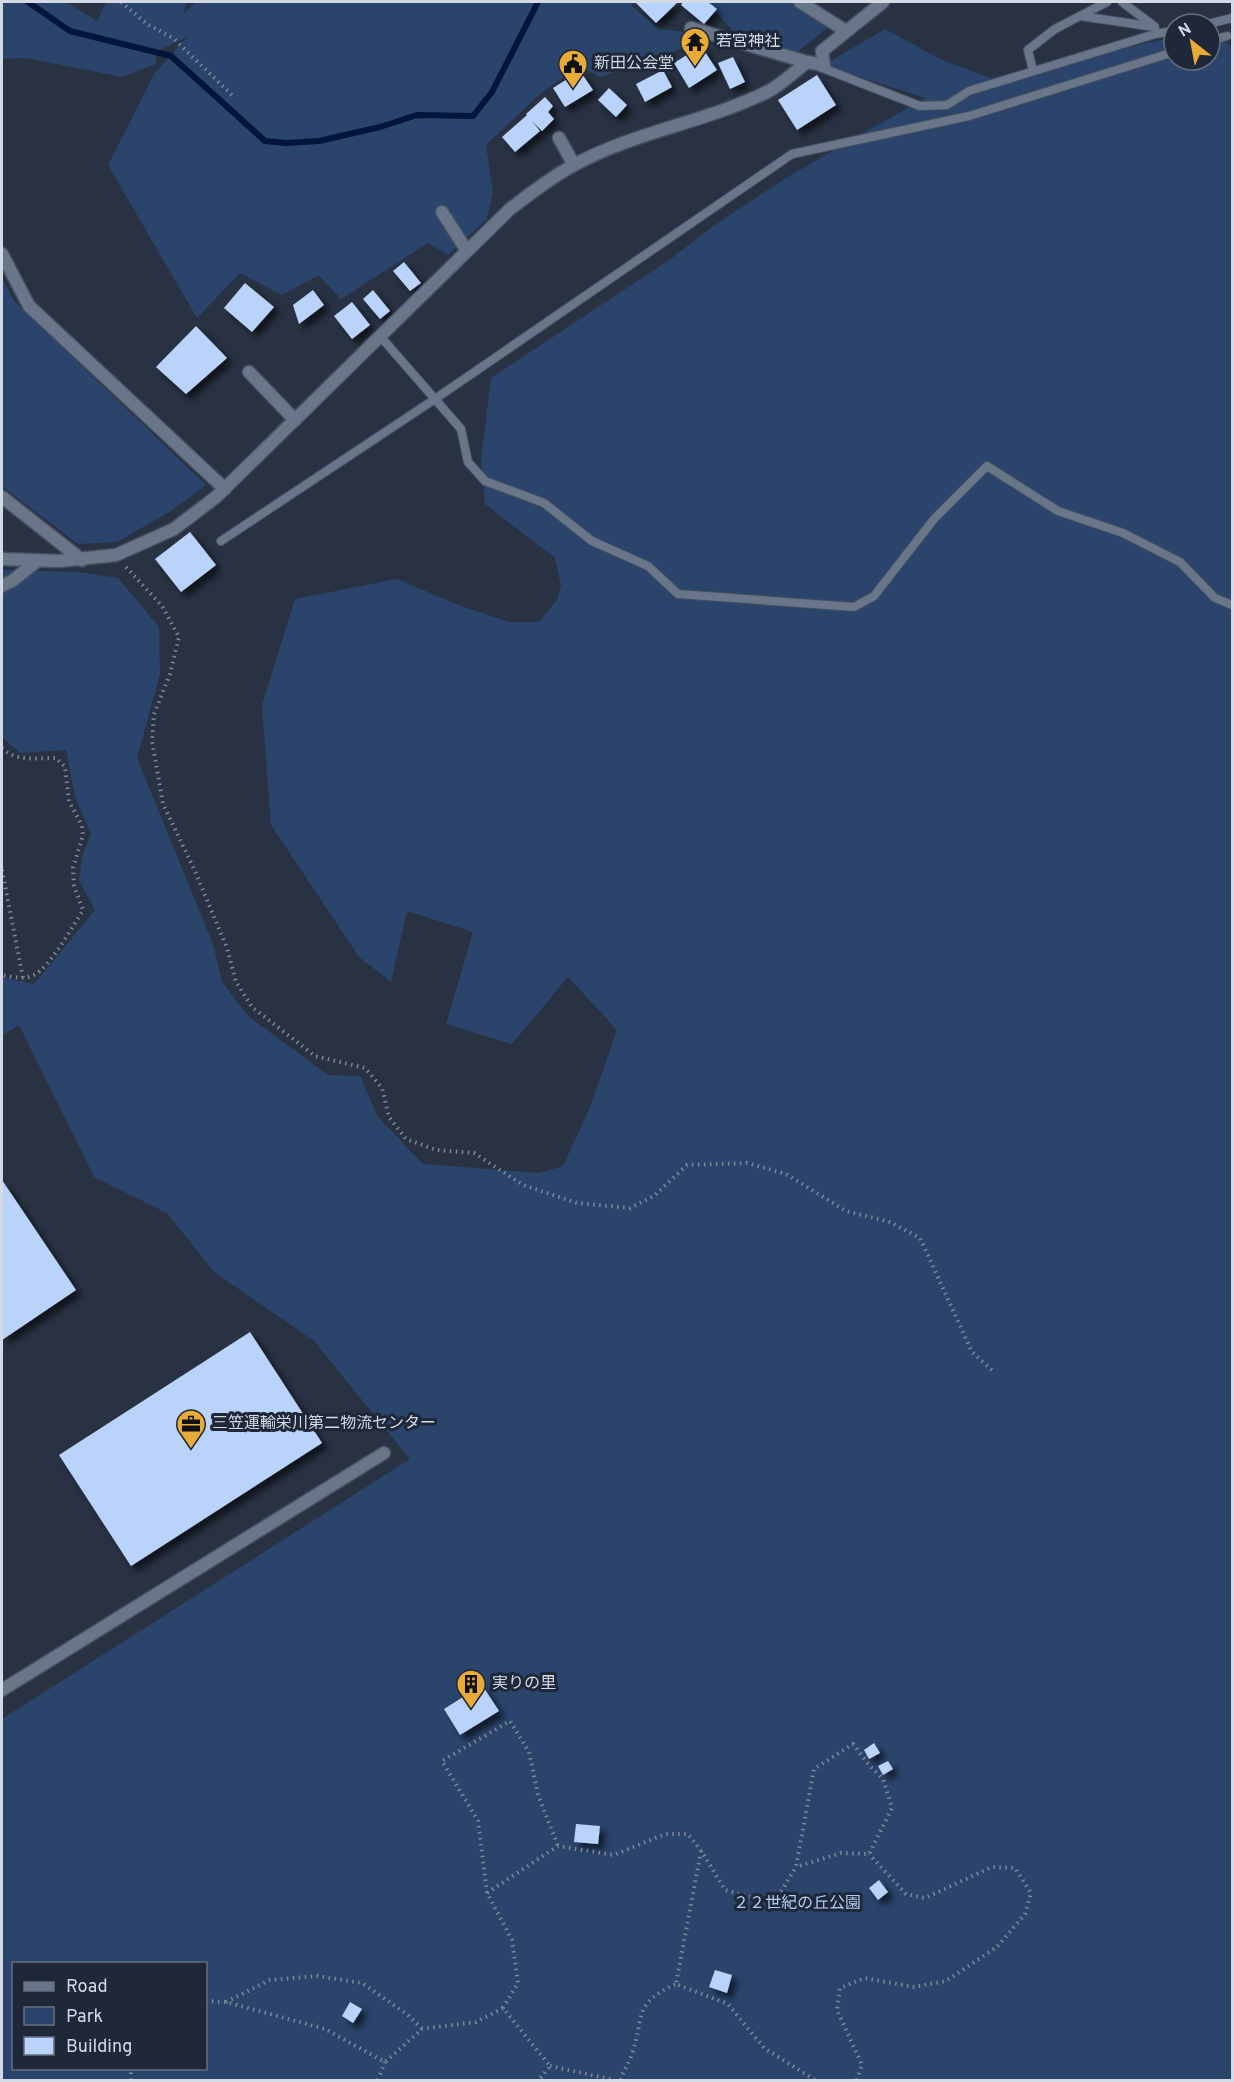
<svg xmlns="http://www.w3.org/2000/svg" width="1234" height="2082" font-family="Overpass,'Noto Sans JP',sans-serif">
<defs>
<filter id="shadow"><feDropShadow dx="5.5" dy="5.5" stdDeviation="3" flood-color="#0009"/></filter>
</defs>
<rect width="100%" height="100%" fill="#283243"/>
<g fill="#2a446b" fill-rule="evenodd">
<path d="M2 2H67L97 21 107 2H187L183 14 196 2H633L632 6 657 28 708 36 666 55 600 77 579 66 541 93 486 145 493 192 487 219 448 255 428 243 341 299 319 275 282 295 240 273 197 318 108 165 154 74 187 37 156 52V64L122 77 26 58 2 59Z"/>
<path d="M706 2H795L828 27 796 53 739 37Z"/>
<path d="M885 29 942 60 991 78 1174 37V60H1210V37L1220 38 1232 47V2080H2V1719L410 1459 314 1341 214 1272 167 1213 94 1177 19 1025 2 1036V977L34 984 95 910 79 880 82 856 91 834 75 797 66 750 20 753 2 737V570L79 572 118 578 159 627 160 674 137 758 213 944 222 982 248 1016 328 1075 360 1076 378 1117 423 1164 539 1173 563 1166 590 1107 617 1030 568 977 512 1044 446 1024 473 932 407 911 391 982 359 957 271 825 262 705 295 599 397 579 461 606 509 622H539L557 600 561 586 555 558 485 504 481 460 491 378 672 258 709 229 789 176 925 98 824 65ZM14 1964H206V2068H14Z"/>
<path d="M2 278 14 301 206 485 174 509 117 542 78 544 2 486Z"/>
</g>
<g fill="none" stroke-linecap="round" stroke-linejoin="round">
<path stroke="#011539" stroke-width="6" d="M28 2 70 31 171 56 265 141 286 143 319 141 380 127 417 115 473 116 492 92 538 2"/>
</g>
<g fill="#bad3fa" filter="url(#shadow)">
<path d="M638 2H678L656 23 636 3Z"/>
<path d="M683 2H708L717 9 704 24 681 5Z"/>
<path d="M701 46 717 70 689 88 674 63Z"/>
<path d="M733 57 745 82 730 89 718 63Z"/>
<path d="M663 70 672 87 645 102 636 84Z"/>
<path d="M580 71 593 90 565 107 553 88Z"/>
<path d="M817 75 836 105 797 130 778 100Z"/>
<path d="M609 88 627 105 616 117 598 100Z"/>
<path d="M545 97 553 106 548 112 554 119 542 131 531 120 540 131 515 152 502 137 527 115 526 114Z"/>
<path d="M404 262 421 283 410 291 393 271Z"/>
<path d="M245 283 274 307 252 332 224 308Z"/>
<path d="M313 290 324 305 299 324 293 305Z"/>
<path d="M373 290 390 311 380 319 363 299Z"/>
<path d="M352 302 370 325 352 339 334 316Z"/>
<path d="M196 326 227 358 186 394 156 367Z"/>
<path d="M190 532 216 565 181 592 155 559Z"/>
<path d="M2 1180 76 1290 2 1340Z"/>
<path d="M250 1332 322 1443 131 1566 59 1455Z"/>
<path d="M482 1685 499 1711 460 1735 444 1709Z"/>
<path d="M874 1743 880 1753 869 1759 864 1750Z"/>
<path d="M888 1761 893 1769 883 1775 878 1766Z"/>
<path d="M576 1824 600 1826 598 1844 574 1842Z"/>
<path d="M879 1880 888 1892 878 1900 869 1888Z"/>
<path d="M715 1970 732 1975 727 1993 709 1987Z"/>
<path d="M350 2002 362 2009 353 2023 342 2016Z"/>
</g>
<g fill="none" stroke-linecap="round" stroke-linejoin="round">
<g stroke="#475060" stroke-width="10">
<g id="service">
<path d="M1122 2 1154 26"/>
<path d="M1080 16 1155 27"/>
<path d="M1208 24 1232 18"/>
<path d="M1210 41 1227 36"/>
<path d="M820 67 920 106 947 105 969 91 1155 34 1174 31"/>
<path d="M1033 71 1028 50 1055 29 1107 2"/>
<path d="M380 336 461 429 468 462 485 481 544 503 592 541 648 566 678 594 854 607 874 596 934 519 987 466 1058 511 1123 533 1180 562 1215 598 1232 605"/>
<path d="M221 541 435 399 792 154 969 116 1174 52"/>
</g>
</g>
<g stroke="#475060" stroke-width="15">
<g id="minor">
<path d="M800 2 846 31"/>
<path d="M691 28 807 62"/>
<path d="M559 138 574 165"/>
<path d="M442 212 467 251"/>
<path d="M2 254 29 306 225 489"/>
<path d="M249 372 295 420"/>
<path d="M2 497 82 560"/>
<path d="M2 586 12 581 36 562"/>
</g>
</g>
<g stroke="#475060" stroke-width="15">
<g id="tertiary">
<path d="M2 559 59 561 116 555 174 529 216 497 510 209C530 194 551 177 574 165 634 132 706 122 767 92 781 85 794 72 807 62L824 65 822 51 883 2"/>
<path d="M2 1690 384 1453"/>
</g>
</g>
<g stroke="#808896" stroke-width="4" stroke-dasharray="1.5 4.5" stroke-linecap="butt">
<path d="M121 2 147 24 173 38 235 98"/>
<path d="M126 567 162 606 179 637 170 674 154 714 152 741 163 804 194 869 227 948 236 982 252 1007 315 1056 365 1068 382 1088 389 1117 406 1139 436 1150 474 1153 523 1185 577 1203 630 1208 654 1196 687 1165 747 1163 786 1174 846 1211 890 1222 920 1238 972 1352 993 1371"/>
<path d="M2 748C15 762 38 758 56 758L65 767 69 801 82 826 83 835 73 868 74 886 83 910C73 926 50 967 34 975 24 980 12 977 2 975"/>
<path d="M2 870 23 978"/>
<path d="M701 1851 676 1984 728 2004 764 2048 815 2080"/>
<path d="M487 1893 478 1821 442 1761 510 1721 529 1752 538 1795 558 1846"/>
<path d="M206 2001 226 2002 325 2029 385 2062 422 2029 476 2022 503 2008 550 2066 539 2080"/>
<path d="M226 2002 270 1980 318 1976 362 1983 408 2015 422 2029"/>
<path d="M503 2008 518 1983 512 1940 487 1893 558 1846 614 1855 665 1834H688L702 1852 725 1890 757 1899 777 1898 796 1867 814 1769 853 1744 870 1766 883 1779 892 1808 869 1854 841 1853 796 1867"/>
<path d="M550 2066 615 2080"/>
<path d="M131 2080V2068"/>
<path d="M378 2080 385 2062"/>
<path d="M621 2080C623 2071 629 2063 632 2054 645 2016 632 2004 676 1984"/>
<path d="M857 2080 862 2065 837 2010 840 1988 865 1978 913 1987 946 1981 997 1947 1025 1914 1031 1893 1015 1868 992 1867 925 1898 906 1894 869 1854"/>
</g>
<use href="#service" stroke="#697689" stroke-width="8"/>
<use href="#minor" stroke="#697689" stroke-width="12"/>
<use href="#tertiary" stroke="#697689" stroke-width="12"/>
</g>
<defs>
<g id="temple-pin" transform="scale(1.5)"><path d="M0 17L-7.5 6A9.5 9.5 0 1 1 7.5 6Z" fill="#e8ab37" stroke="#1e2839"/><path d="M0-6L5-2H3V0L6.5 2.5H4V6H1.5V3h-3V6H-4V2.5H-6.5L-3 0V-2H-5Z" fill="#111"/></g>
<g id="civic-pin" transform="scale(1.5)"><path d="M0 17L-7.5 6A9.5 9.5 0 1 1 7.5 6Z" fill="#e8ab37" stroke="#1e2839"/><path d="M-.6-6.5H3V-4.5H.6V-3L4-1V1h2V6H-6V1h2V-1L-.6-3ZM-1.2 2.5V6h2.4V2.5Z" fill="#111"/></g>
<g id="office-pin" transform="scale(1.5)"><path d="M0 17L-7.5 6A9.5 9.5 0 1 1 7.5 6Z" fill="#e8ab37" stroke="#1e2839"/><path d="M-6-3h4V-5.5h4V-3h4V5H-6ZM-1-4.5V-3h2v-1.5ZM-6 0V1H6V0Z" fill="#111"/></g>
<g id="building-pin" transform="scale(1.5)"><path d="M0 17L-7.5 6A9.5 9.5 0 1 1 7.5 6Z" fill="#e8ab37" stroke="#1e2839"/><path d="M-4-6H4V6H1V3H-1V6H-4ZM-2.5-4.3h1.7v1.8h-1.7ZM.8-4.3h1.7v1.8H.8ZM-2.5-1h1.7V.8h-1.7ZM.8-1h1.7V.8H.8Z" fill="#111"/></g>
</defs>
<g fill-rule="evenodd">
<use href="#temple-pin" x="695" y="42"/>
<use href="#civic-pin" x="573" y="64"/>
<use href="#office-pin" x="191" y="1424"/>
<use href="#building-pin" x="471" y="1684"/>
</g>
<g text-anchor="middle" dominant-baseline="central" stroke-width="6" stroke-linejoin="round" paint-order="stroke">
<g font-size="16" fill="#d3dae5" stroke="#1e2839" text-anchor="start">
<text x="716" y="42">若宮神社</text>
<text x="594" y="64">新田公会堂</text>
<text x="212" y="1424">三笠運輸栄川第二物流センター</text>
<text x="492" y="1684">実りの里</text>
</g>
<g font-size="16" fill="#b1cbf3" stroke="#1e2839">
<text x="797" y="1904">２２世紀の丘公園</text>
</g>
</g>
<rect width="1234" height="2082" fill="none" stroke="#d3dae5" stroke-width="6"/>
<rect x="12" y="1962" width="195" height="108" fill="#1e2839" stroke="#666f7e" stroke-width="1.5"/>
<rect x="24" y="1982" width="30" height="9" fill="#697689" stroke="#666f7e" stroke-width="1.5"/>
<text x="66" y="1992" font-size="18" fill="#d3dae5">Road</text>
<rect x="24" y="2007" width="30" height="18" fill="#2a446b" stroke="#666f7e" stroke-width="1.5"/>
<text x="66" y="2022" font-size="18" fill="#d3dae5">Park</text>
<rect x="24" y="2037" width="30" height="18" fill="#bad3fa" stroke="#666f7e" stroke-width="1.5"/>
<text x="66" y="2052" font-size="18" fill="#d3dae5">Building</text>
<g transform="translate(1192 42) rotate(329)"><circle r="28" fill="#1e2839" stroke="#666f7e" stroke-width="1.5"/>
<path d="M0-4.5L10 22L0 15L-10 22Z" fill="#e8ab37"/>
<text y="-9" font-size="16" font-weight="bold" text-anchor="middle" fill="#d3dae5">N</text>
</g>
</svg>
